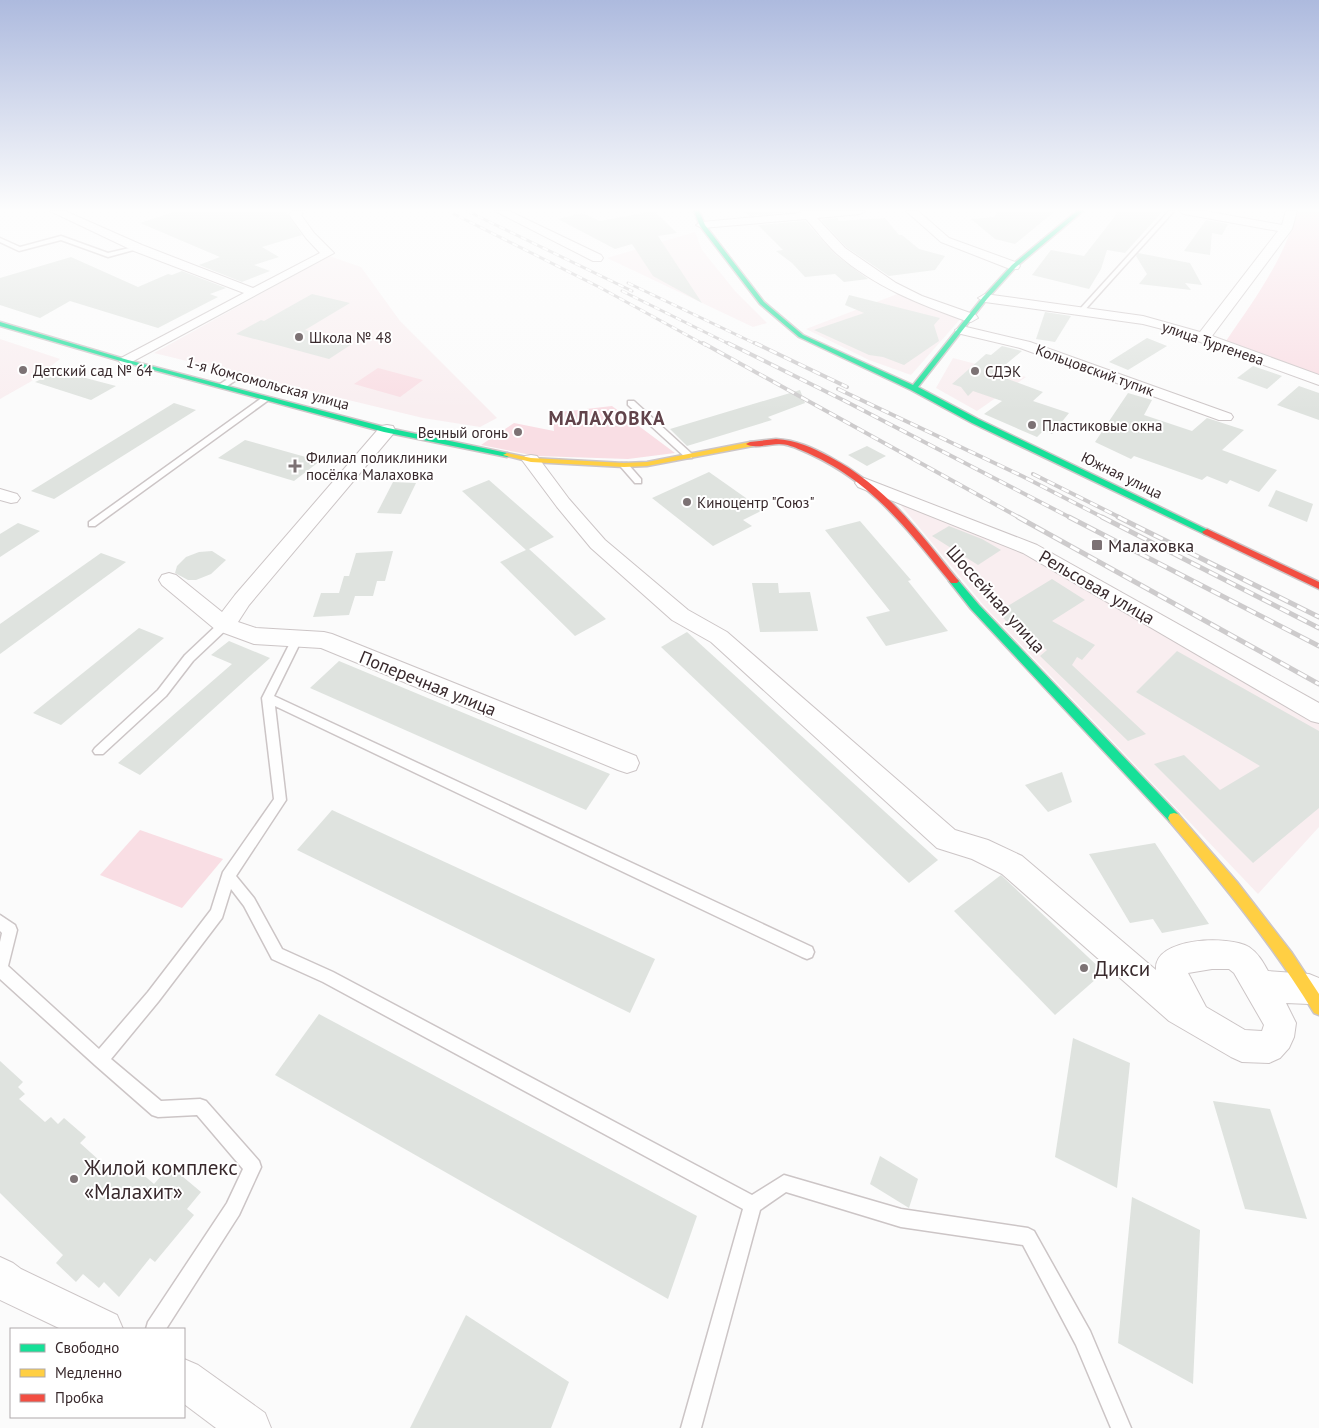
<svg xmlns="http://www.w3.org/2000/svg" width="1319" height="1428" font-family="'PT Sans',sans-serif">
<rect width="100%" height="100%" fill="#fbfbfb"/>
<g fill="#f9eef0">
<path d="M695 232 702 250 735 291 767 323 753 327 607 258Z"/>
<path d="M329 256 361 267 400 321 497 418 480 427 423 418 154 353Z"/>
<path d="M900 293 962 317 911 375 869 360 806 329Z"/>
<path d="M0 339 60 359 30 382 0 399Z"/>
<path d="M953 358 1026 377 977 411 936 388Z"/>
<path d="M894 497 1029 551 1319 720V827L1258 894 985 607Z"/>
</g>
<g fill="#f9dee4">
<path d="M1297 211H1319V376L1226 341C1254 300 1284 260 1297 211Z"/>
<path d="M378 368 423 380 400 397 354 384Z"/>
<path d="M612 406 675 453 628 459 536 456 481 445 514 423 554 431 552 413Z"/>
<path d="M140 830 223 859 182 908 100 875Z"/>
</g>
<g fill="#dfe3df">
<path d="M176 211H285L302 235 262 247 279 257 254 265 270 271 242 282 199 265 220 257 140 223Z"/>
<path d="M654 211 677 233 658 236 702 303 653 276 632 244 615 249 558 219 582 213 600 221Z"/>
<path d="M745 211H798L749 216Z"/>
<path d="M996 211H1055L1015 244 995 239 971 219 995 217Z"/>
<path d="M1119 211H1163L1125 253 1107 250 1101 269 1089 289 1032 275 1051 250 1084 256Z"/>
<path d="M838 218V221L885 218 899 235H902L919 249 945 256 935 270 889 276 846 247 821 220Z"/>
<path d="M1206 220 1228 224 1222 235 1212 233 1210 255 1184 251Z"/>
<path d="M805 221 836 255 868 279 844 282 835 274 805 277 792 263 776 251 783 250 758 225Z"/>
<path d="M1138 253 1190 263 1202 285 1185 283 1191 290 1139 284 1147 274 1136 256Z"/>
<path d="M71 257 138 287 168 274 172 275 182 271 226 288 210 294 218 297 158 328 70 301 40 318 0 305V278Z"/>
<path d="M312 294 350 303 305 330 352 344 329 359 236 334 261 320 264 321Z"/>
<path d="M849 295 940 318 934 325 939 341 904 365 883 357 869 355 814 330 864 313 845 305Z"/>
<path d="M1045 312 1071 316 1055 342 1036 339Z"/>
<path d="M1147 338 1167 346 1128 370 1109 362Z"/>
<path d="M1002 346 1022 351 994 374 1043 392 1033 401 1069 413 1052 434 1044 430 1037 437 984 414 1002 401 973 391 968 396 961 387 952 384 986 354 991 355Z"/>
<path d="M1253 366 1282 376 1267 389 1237 378Z"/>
<path d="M59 371 116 386 91 400 35 382Z"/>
<path d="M1299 386 1319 393V420L1277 405Z"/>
<path d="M800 390 805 403 768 417 772 420 687 446 670 429Z"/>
<path d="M1128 393 1152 400 1144 415 1192 431 1207 418 1244 430 1222 450 1277 470 1259 492 1230 480 1227 484 1207 476 1202 480 1134 456 1131 459 1095 442Z"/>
<path d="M174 403 196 410 54 499 31 491Z"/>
<path d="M245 440 320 461 294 481 218 458Z"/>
<path d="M867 446 886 456 867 466 848 455Z"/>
<path d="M709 472 763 510 743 520 752 526 713 546 652 498Z"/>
<path d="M489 480 554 537 529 549 606 619 575 636 500 562 526 550 462 491Z"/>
<path d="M393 482 416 483 401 514 377 513Z"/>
<path d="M1276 490 1313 504 1307 522 1268 506Z"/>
<path d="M860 521 911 580 908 581 948 631 886 646 866 617 890 611 825 530Z"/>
<path d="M18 523 40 531 0 557V534Z"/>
<path d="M949 526 982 539 1001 550 978 565 932 536Z"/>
<path d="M212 551 226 560 211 574 196 580H188L175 573 177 566 186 557 199 552Z"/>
<path d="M393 551 385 581H377L373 596H355L349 615 313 617 321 593H339L344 576H349L356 553Z"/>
<path d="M101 553 126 562 0 654V624Z"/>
<path d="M1052 579 1085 600 1052 621 1095 645 1082 660 1077 657 1072 665 1146 734 1128 741 1040 656 1047 650 1006 621 998 612Z"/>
<path d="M752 583H778L779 593 810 592 818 631 760 632Z"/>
<path d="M139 628 164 638 61 725 33 713Z"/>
<path d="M687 632 938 860 909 883 661 647Z"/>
<path d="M229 641 270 658 140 775 118 763 232 664 211 655Z"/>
<path d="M1177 651 1319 731V808L1253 863 1154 764 1184 755 1220 790 1260 766 1136 692Z"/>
<path d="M339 661 610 774 586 810 310 688Z"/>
<path d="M1062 772 1072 802 1048 812 1025 785Z"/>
<path d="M332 810 655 959 630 1013 297 850Z"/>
<path d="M1155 843 1209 924 1162 933 1153 919 1130 923 1089 854Z"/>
<path d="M1001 875 1104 972 1055 1015 954 911Z"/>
<path d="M319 1014 697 1216 668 1299 275 1075Z"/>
<path d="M1073 1038 1130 1063 1117 1188 1055 1157Z"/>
<path d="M0 1061 23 1082 18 1087 25 1094 19 1099 45 1122 51 1117 58 1124 64 1118 86 1137 80 1143 111 1171 117 1164 127 1173 133 1166 154 1184 170 1166 201 1192 187 1209 194 1215 155 1262 150 1258 119 1297 104 1282 99 1288 83 1274 76 1282 56 1263 63 1255 0 1193Z"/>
<path d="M1213 1101 1270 1109 1307 1219 1245 1209Z"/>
<path d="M880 1156 918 1179 909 1208 870 1184Z"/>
<path d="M1132 1197 1200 1230 1193 1384 1118 1343Z"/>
<path d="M466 1315 569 1382 551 1428H410Z"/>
</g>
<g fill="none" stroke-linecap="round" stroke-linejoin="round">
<g stroke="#ccc5c6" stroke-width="3">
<g id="lane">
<path d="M1169 211H1174L1083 312H1079V310Z"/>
<path d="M61 236 108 253 138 246 141 248 108 257 61 240 19 251 0 242V238L20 247Z"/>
<path d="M237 373 244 375 224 388 217 386Z"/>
<path d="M263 397 270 399 95 526H89V522Z"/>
<path d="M628 401H634L692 454V458H686L628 405Z"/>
<path d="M621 463H627L641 479V483H635L621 467Z"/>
<path d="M224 621 228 622 229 625 228 628 193 661 166 696 103 754H95L93 751 95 748 158 690 185 655 220 622Z"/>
<path d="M297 635 302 639 274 696 812 947 814 952 812 957 807 959 802 957 275 706 286 800 236 876 254 898 282 949 333 972 752 1195 784 1175 901 1209 1028 1228 1034 1231 1090 1331 1131 1428H1111L1076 1345 1023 1245 901 1227 786 1192 760 1210 701 1428H681L743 1209 323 982 272 959 244 906 231 889 222 918 158 1002 111 1059 161 1101 200 1099 206 1101 259 1161 261 1167 239 1215 166 1329H146L148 1322 227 1203 243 1169 197 1115 158 1117 152 1115 95 1065 0 979V942L2 933 0 931V915L15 925 17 930 8 966 99 1049 148 992 211 910 223 872 274 799 262 698 292 639Z"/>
</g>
</g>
<g stroke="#ccc5c6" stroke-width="2">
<g id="street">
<path d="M50 211H65L142 245 253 288 320 253 306 238 289 215 292 211H304L301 215 314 233 334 253 126 365 121 364 119 361 121 358 244 293 134 251Z"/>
<path d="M495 211H509L601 255 603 258 601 261H593Z"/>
<path d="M800 211H865L860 214 817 218 845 248 896 283 922 296 976 315 978 318 971 322 966 321C919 304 875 287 837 254 826 244 816 230 806 219L702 228 696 225 702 222 801 213Z"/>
<path d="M906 211H918L949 238 1018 263 1020 266 1018 269H1010L941 242Z"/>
<path d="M1179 211H1205L1282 225 1286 211H1297L1292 229 1212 336 1319 375V385L1170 331 1143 324 985 302 978 298 985 294 1143 316 1200 332 1278 231 1184 214Z"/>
<path d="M962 326 1030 342 1231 414 1233 417 1231 420H1219L1020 348 957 333 955 330Z"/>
<path d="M387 425 393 426 395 430 393 434 249 605 238 622 256 628 324 632 332 634 636 756 639 763 636 770 627 773 618 770 321 648 254 644 216 630 162 585 159 580 162 575 169 573 176 575 222 612 235 595 381 426Z"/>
<path d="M531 455 537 456 569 499 605 540 688 610 727 632 955 830 988 840 1022 856 1156 970C1153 937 1229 935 1249 947 1258 953 1263 962 1268 971L1309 974 1319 978V1000L1309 1004 1286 1003 1296 1023 1294 1037 1289 1048 1280 1058 1269 1063 1242 1062 1231 1057 1169 1021 1002 874 972 859 937 848 711 642 672 620 591 548 557 507 522 460 525 456ZM1212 969H1229L1234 973 1264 1025 1262 1031 1245 1030 1206 1007 1188 973Z"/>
<path d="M864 478 1037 545 1319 703V723L1311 721 1023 553 858 487 855 483 858 479Z"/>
<path d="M0 489 17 494 20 498 17 502 11 503 0 500Z"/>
<path d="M0 1257 13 1263 21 1269 117 1315 123 1329H61L0 1300Z"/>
<path d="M184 1359 198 1365 265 1413 271 1428H216L184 1404Z"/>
</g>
</g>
<g stroke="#ccc5c6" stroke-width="3">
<g id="fast">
<path d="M694 211H699L705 225 764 302 803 335 913 385 983 297 1012 265 1077 211H1083L1016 267 987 299 918 387 978 419 1212 532 1207 535 1204 534 972 423 911 390 799 337 760 304 700 226Z"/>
<path d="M0 322 128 360 388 428 507 453 511 455 507 457 384 432 124 362 0 326Z"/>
<path d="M954 578 957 579 979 605 1178 814 1180 818 1178 822 1174 823 1170 822 971 609 949 581Z"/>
</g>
</g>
<g stroke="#ccc5c6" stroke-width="3">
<g id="slow">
<path d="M750 442H753V446L647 466 624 467 531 462 503 455 507 453 531 458 624 463 647 462Z"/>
<path d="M1174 813 1178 814 1237 882 1292 953 1319 994V1015L1314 1013C1272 944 1222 883 1170 822L1168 818 1170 814Z"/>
</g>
</g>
<g stroke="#ccc5c6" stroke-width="3">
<g id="jam">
<path d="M776 439C796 440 813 448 830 457 888 488 917 530 957 579L959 581 957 583H951C904 526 872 480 801 450 794 447 787 444 779 444 770 444 753 449 746 444L750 442Z"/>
<path d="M1207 529 1319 582V589L1204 534 1202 532Z"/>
</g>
</g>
<use href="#lane" fill="#fefefe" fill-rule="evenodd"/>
<use href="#street" fill="#fefefe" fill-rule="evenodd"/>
<use href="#fast" fill="#16e098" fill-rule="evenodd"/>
<use href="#slow" fill="#ffcf43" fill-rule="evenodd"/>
<use href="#jam" fill="#f24e42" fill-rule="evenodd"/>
<g stroke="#cdcbcc" stroke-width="3">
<g id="rail-far2">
<path d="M448 211 599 287 705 345"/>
<path d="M467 211 632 291"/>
<path d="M628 283 758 345"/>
<path d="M622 291 731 345"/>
</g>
</g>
<g stroke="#cdcbcc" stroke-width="4">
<g id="rail-far1">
<path d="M703 343 1020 518"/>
<path d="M728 343 845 401 1071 518"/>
<path d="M755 343 847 387"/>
<path d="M838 389 1022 476 1104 518"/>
<path d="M1033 474 1121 518"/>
</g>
</g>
<g stroke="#cdcbcc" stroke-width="5">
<g id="rail">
<path d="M1018 517 1319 684"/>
<path d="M1069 517 1319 646"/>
<path d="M1102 517 1319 628"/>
<path d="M1118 517 1319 617"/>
</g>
</g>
<use href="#rail-far2" stroke="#fff" stroke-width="2" stroke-dasharray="6" stroke-linecap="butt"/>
<use href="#rail-far1" stroke="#fff" stroke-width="2.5" stroke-dasharray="8" stroke-linecap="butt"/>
<use href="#rail" stroke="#fff" stroke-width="3" stroke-dasharray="10" stroke-linecap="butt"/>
</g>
<linearGradient id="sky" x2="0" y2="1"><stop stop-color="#adbade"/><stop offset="0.51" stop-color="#fdfdfd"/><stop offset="1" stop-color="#fdfdfd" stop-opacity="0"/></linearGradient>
<rect width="1319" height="411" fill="url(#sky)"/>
<g fill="#7c7274" stroke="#fff" stroke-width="2">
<circle cx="299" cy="337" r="5"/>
<circle cx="23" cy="370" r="5"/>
<circle cx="975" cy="371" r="5"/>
<circle cx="1032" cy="425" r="5"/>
<circle cx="518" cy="432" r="5"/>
<path d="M292.5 458.5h5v5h5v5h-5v5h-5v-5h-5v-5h5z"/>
<circle cx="687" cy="502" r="5"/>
<rect x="1091" y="539" width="12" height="12" rx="2.5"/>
<circle cx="1084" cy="968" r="5"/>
<circle cx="74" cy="1179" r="5"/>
</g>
<g text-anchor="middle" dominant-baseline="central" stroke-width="4" stroke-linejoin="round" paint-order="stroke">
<g font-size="15" fill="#38292c" stroke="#fff" text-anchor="start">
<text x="309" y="337">Школа № 48</text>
<text x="33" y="370">Детский сад № 64</text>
<text x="985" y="371">СДЭК</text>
<text x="1042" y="425">Пластиковые окна</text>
<text x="508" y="432" text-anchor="end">Вечный огонь</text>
<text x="306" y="457">Филиал поликлиники<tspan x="306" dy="17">посёлка Малаховка</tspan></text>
<text x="697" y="502">Киноцентр "Союз"</text>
</g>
<g font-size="15" fill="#38292c" stroke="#fff">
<text transform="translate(1213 343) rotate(19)">улица Тургенева</text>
<text transform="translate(1095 370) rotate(20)">Кольцовский тупик</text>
<text transform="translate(268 383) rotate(15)">1-я Комсомольская улица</text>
<text transform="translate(1122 475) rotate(26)">Южная улица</text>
</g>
<g font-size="18" fill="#38292c" stroke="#fff" text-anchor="start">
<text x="1108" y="545">Малаховка</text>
</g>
<g font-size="18" fill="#38292c" stroke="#fff">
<text transform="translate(1097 587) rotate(30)">Рельсовая улица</text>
<text transform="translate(996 599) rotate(48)">Шоссейная улица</text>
<text transform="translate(428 683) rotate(22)">Поперечная улица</text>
</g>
<g font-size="19" font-weight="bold" letter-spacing="1" fill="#61434a" stroke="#fff">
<text x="607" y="418">МАЛАХОВКА</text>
</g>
<g font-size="21" fill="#38292c" stroke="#fff" text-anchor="start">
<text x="1094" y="968">Дикси</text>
<text x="84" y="1167">Жилой комплекс<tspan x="84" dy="24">«Малахит»</tspan></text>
</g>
</g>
<rect x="10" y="1328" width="175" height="90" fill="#ffffff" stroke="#afa9ab"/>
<rect x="20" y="1344" width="25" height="8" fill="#16e098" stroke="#afa9ab"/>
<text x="55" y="1353" font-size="15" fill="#38292c">Свободно</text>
<rect x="20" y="1369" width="25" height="8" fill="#ffcf43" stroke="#afa9ab"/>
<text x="55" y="1378" font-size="15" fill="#38292c">Медленно</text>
<rect x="20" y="1394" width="25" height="8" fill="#f24e42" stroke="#afa9ab"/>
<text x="55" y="1403" font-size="15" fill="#38292c">Пробка</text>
</svg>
